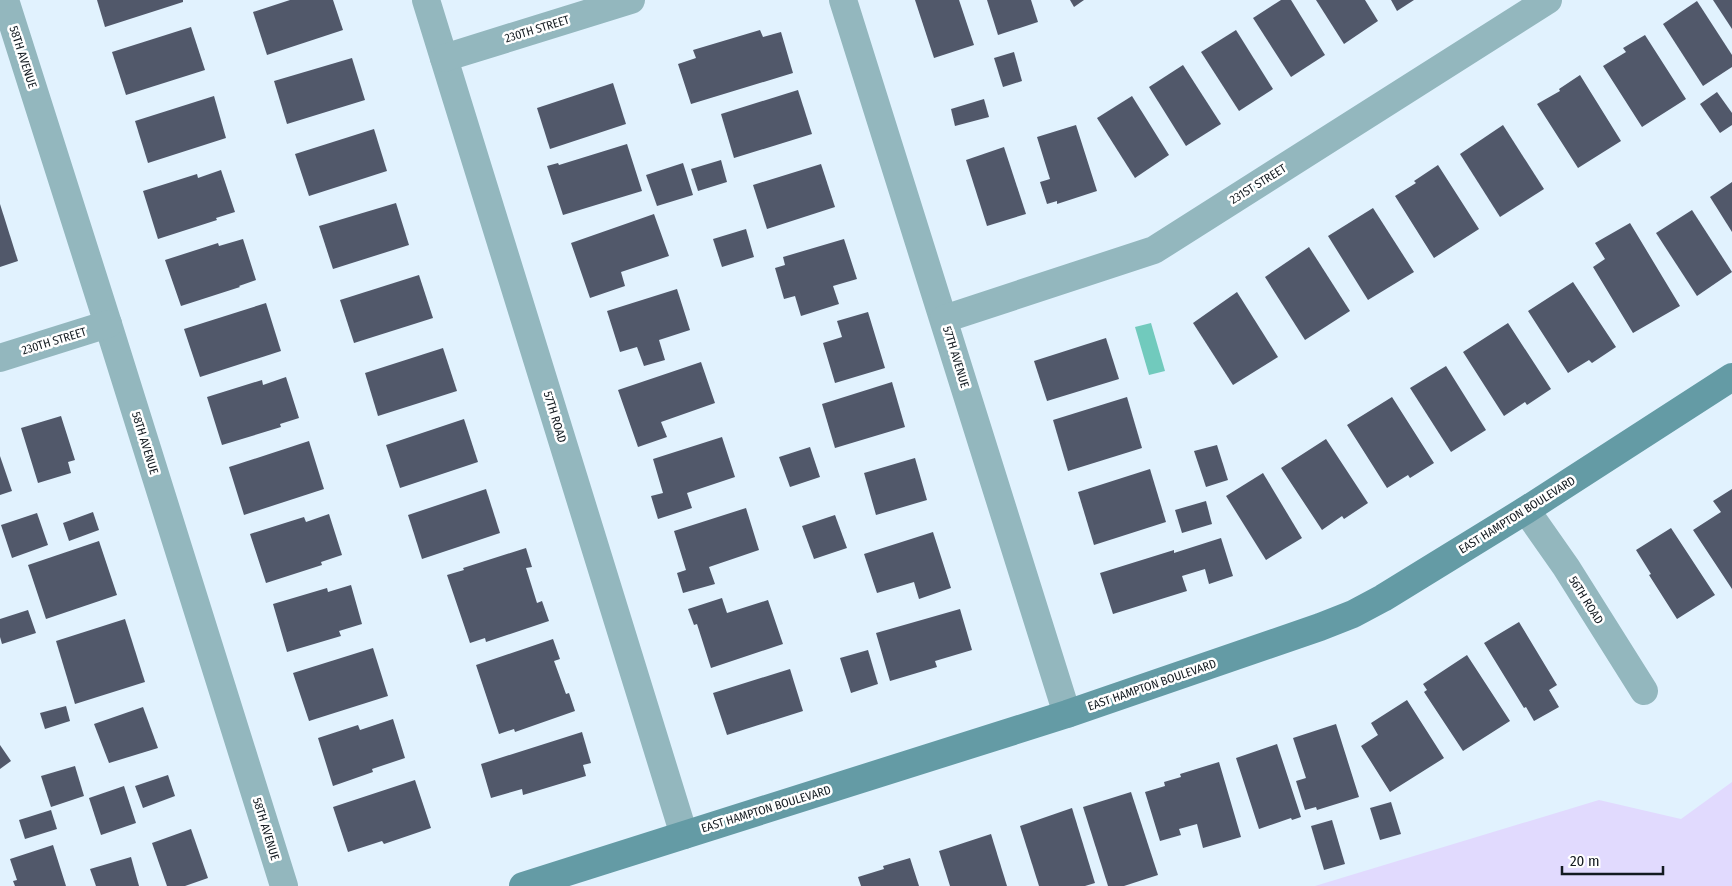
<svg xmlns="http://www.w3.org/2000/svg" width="1732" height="886" font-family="'Fira Sans Condensed',sans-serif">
<rect width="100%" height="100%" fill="#e1f2fe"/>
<path fill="#e1dafe" d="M1732 782V886H1315L1599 800 1681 819Z"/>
<path fill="#71cabd" d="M1151 323 1165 371 1149 375 1135 327Z"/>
<g fill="#51586a">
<path d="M97 0H183V2L105 27Z"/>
<path d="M290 0H333L343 30 267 55 253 12Z"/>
<path d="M915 0H959L974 45 934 58Z"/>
<path d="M987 0H1031L1038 22 998 35Z"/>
<path d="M1070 0H1084L1074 7Z"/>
<path d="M1281 0H1291L1325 55 1291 77 1253 18Z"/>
<path d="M1316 0H1365L1378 21 1344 44Z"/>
<path d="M1391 0H1414L1397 11Z"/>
<path d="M1713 0H1732V29Z"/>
<path d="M1697 1 1732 55V67L1703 86 1663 24Z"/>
<path d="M191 27 205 70 126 95 112 52Z"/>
<path d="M760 30 763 37 781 32 793 73 691 104 678 64 696 58 693 50Z"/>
<path d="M1236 30 1273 89 1239 111 1201 52Z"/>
<path d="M1645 35 1686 99 1642 127 1603 66 1626 52 1623 48Z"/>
<path d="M1014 52 1022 81 1003 87 994 58Z"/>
<path d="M352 58 365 100 287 124 274 81Z"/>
<path d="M1183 65 1221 124 1186 146 1149 87Z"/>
<path d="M1580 75 1621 141 1578 168 1537 104 1560 91 1559 89Z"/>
<path d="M613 83 626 124 550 149 537 108Z"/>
<path d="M798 90 812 134 734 158 721 114Z"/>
<path d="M1717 92 1732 113V125L1720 133 1700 104Z"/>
<path d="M214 96 226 138 148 163 135 121Z"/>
<path d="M1132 96 1169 155 1135 178 1097 118Z"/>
<path d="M984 99 989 117 955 126 951 109Z"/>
<path d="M1076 125 1097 191 1057 204V201L1047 204 1040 182 1050 179 1037 137Z"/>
<path d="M1503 125 1544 189 1500 217 1460 154Z"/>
<path d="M374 129 387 171 309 196 295 154Z"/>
<path d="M627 144 642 191 563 215 547 166 558 163 559 165Z"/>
<path d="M1004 147 1026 214 987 226 966 160Z"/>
<path d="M721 160 727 182 698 191 691 169Z"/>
<path d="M683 163 693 195 657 206 646 175Z"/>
<path d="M821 164 835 207 767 229 753 185Z"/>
<path d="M1438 165 1479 229 1434 258 1395 196 1416 183 1414 181Z"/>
<path d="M221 170 235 212 216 218 217 220 158 239 143 191 197 174 198 178Z"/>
<path d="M1732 182V232L1710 197Z"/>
<path d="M396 203 409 245 333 269 319 226Z"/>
<path d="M0 204 18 261 0 267Z"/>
<path d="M1373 208 1414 272 1368 300 1328 236Z"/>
<path d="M1692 210 1732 272 1697 296 1656 233Z"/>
<path d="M654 214 669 256 621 272 625 286 590 298 571 243Z"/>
<path d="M1630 223 1680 306 1633 333 1593 267 1605 259 1595 243Z"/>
<path d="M746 229 754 257 722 267 713 239Z"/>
<path d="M243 239 256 280 239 286 240 287 181 306 165 260 218 243 219 246Z"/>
<path d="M844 239 857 279 833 286 839 304 801 316 795 296 784 299 775 268 785 265 783 257Z"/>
<path d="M1309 247 1350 311 1305 340 1265 277Z"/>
<path d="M419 275 433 318 354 343 340 300Z"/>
<path d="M1573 282 1616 347 1592 363 1589 360 1568 373 1528 311Z"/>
<path d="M677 289 690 330 659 340 665 360 644 366 637 347 620 352 607 311Z"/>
<path d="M1237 292 1278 357 1233 385 1193 323Z"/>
<path d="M266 303 281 351 200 377 184 329Z"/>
<path d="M868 312 885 368 835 383 823 343 842 337 837 321Z"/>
<path d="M1508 323 1551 389 1527 405 1525 402 1504 416 1463 352Z"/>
<path d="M1106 338 1119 379 1047 401 1034 361Z"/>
<path d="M443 348 457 391 378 416 365 373Z"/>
<path d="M701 362 715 403 661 422 667 437 638 447 618 390Z"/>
<path d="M1446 366 1486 430 1451 452 1410 388Z"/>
<path d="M286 377 299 418 280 424 281 427 222 445 207 397 262 380 263 385Z"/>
<path d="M892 382 905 427 835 448 822 404Z"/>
<path d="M1127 397 1142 448 1068 471 1053 420Z"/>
<path d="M1392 397 1434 463 1410 478 1408 475 1387 488 1347 425Z"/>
<path d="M61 416 75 460 68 462 71 473 38 483 21 428Z"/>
<path d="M464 419 478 462 400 488 386 445Z"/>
<path d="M722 437 735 477 687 493 692 508 658 519 651 496 663 493 653 459Z"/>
<path d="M1326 439 1368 503 1344 519 1342 516 1322 530 1281 468Z"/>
<path d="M309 441 324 489 244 515 229 467Z"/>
<path d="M1217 445 1228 480 1206 487 1194 451Z"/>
<path d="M810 447 820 477 790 487 779 457Z"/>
<path d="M0 456 12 491 0 495Z"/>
<path d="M915 458 927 500 876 515 864 473Z"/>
<path d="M1150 469 1166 522 1094 545 1078 492Z"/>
<path d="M1263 473 1302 538 1266 560 1226 496Z"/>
<path d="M486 489 500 533 422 559 408 515Z"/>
<path d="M1732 489V589L1693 530 1721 512 1713 501Z"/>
<path d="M1206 501 1212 524 1182 533 1175 510Z"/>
<path d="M746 508 759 550 709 567 715 584 683 593 677 573 686 570 674 531Z"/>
<path d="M93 512 99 530 69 541 63 523Z"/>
<path d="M37 513 48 545 12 558 1 525Z"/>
<path d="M329 514 342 555 321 562 322 565 266 583 250 534 304 517 306 522Z"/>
<path d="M835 515 847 548 814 559 802 526Z"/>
<path d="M1671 528 1715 595 1677 619 1649 575 1651 574 1636 550Z"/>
<path d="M933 532 951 588 919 599 914 582 877 593 864 554Z"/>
<path d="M1221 538 1233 576 1209 584 1205 569 1182 576 1187 591 1113 614 1100 573 1174 550V553Z"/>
<path d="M99 541 117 595 46 619 28 565Z"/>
<path d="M526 548 532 567 526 568 537 603 542 601 549 621 486 642 485 638 470 643 447 575 464 570 463 568Z"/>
<path d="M351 585 362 624 339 631 341 636 287 652 273 604 327 588 328 592Z"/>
<path d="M722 598 727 613 768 600 783 644 711 668 697 624 694 625 688 609Z"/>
<path d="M960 609 972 650 935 661 937 667 890 681 876 633Z"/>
<path d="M28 610 36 633 2 644 0 637V619Z"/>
<path d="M125 619 145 682 75 704 56 641Z"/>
<path d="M1519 622 1557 685 1549 690 1559 707 1534 721 1526 707 1524 708 1484 643Z"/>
<path d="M553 639 560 659 554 661 566 694 569 693 575 711 515 732 514 729 499 734 476 665Z"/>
<path d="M373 648 388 696 309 721 293 673Z"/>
<path d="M868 650 878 684 851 693 840 658Z"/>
<path d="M1467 655 1510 721 1463 751 1424 692 1427 690 1423 684Z"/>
<path d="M790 669 803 711 727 735 713 693Z"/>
<path d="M1407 700 1444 758 1390 792 1361 746 1378 735 1371 723Z"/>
<path d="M66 706 70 721 45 729 40 713Z"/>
<path d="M143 707 158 748 109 763 94 724Z"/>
<path d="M393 719 405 758 372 769 373 772 333 786 318 738 358 725 360 730Z"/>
<path d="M1336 724 1359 797 1317 810 1316 807 1305 810 1296 781 1306 778 1293 738Z"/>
<path d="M582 732 591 763 583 765 586 776 523 795 522 789 491 798 481 764Z"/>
<path d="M1277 744 1301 817 1292 820 1291 818 1259 829 1236 758Z"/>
<path d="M0 745 11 761 0 769Z"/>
<path d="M1219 762 1241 837 1203 848 1197 824 1179 829 1181 835 1160 841 1145 792 1165 786 1164 782 1181 777 1180 774Z"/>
<path d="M75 766 84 796 51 807 41 776Z"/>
<path d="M168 775 175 796 143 808 135 786Z"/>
<path d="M415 780 431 828 384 844 382 841 348 852 333 807Z"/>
<path d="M124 786 136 823 101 835 89 798Z"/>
<path d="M1131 792 1158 875 1124 886H1108L1083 807Z"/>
<path d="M1391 802 1401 834 1380 840 1370 808Z"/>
<path d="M1072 808 1095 883 1085 886H1039L1020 826Z"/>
<path d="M51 810 57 829 25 839 19 820Z"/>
<path d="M1332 820 1345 864 1324 870 1311 826Z"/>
<path d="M191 829 208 878 185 886H167L152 843Z"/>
<path d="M991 834 1007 886H950L939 851Z"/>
<path d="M53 845 66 886H15L13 881 17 880 10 859Z"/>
<path d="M131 857 139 886H96L90 869Z"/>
<path d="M910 858 919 886H861L858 877 884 869 883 866Z"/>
</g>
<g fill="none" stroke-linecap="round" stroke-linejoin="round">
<g stroke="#93b7be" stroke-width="28">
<path d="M5 0 108 324 284 886"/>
<path d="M426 0 684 835"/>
<path d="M843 0 1067 714"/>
<path d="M444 58 631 0"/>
<path d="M944 319 1154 250 1548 0"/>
<path d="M0 358 108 324"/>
<path d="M1526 510 1566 567 1644 691"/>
</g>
<path stroke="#649ba5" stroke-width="28" d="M523 886 1067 714 1320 627 1353 614 1383 598 1526 510 1732 377"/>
</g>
<g text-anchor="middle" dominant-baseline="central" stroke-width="5" stroke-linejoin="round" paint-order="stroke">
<g font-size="12" fill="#131a20" stroke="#fff">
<text transform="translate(537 29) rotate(-17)">230TH STREET</text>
<text transform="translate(23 57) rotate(72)">58TH AVENUE</text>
<text transform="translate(1258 184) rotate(-32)">231ST STREET</text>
<text transform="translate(54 341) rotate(-17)">230TH STREET</text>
<text transform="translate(956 357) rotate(73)">57TH AVENUE</text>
<text transform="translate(555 417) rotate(73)">57TH ROAD</text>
<text transform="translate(145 443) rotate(73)">58TH AVENUE</text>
<text transform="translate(1517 515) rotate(-32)">EAST HAMPTON BOULEVARD</text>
<text transform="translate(1586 600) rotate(58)">56TH ROAD</text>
<text transform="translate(1152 685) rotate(-19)">EAST HAMPTON BOULEVARD</text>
<text transform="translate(766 809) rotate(-17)">EAST HAMPTON BOULEVARD</text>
<text transform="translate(266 829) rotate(73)">58TH AVENUE</text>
</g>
</g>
<path d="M1562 866v8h101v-8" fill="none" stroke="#131a20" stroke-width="2.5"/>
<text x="1570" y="866" font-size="15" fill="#131a20" stroke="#ffffff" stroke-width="4" paint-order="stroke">20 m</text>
</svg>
